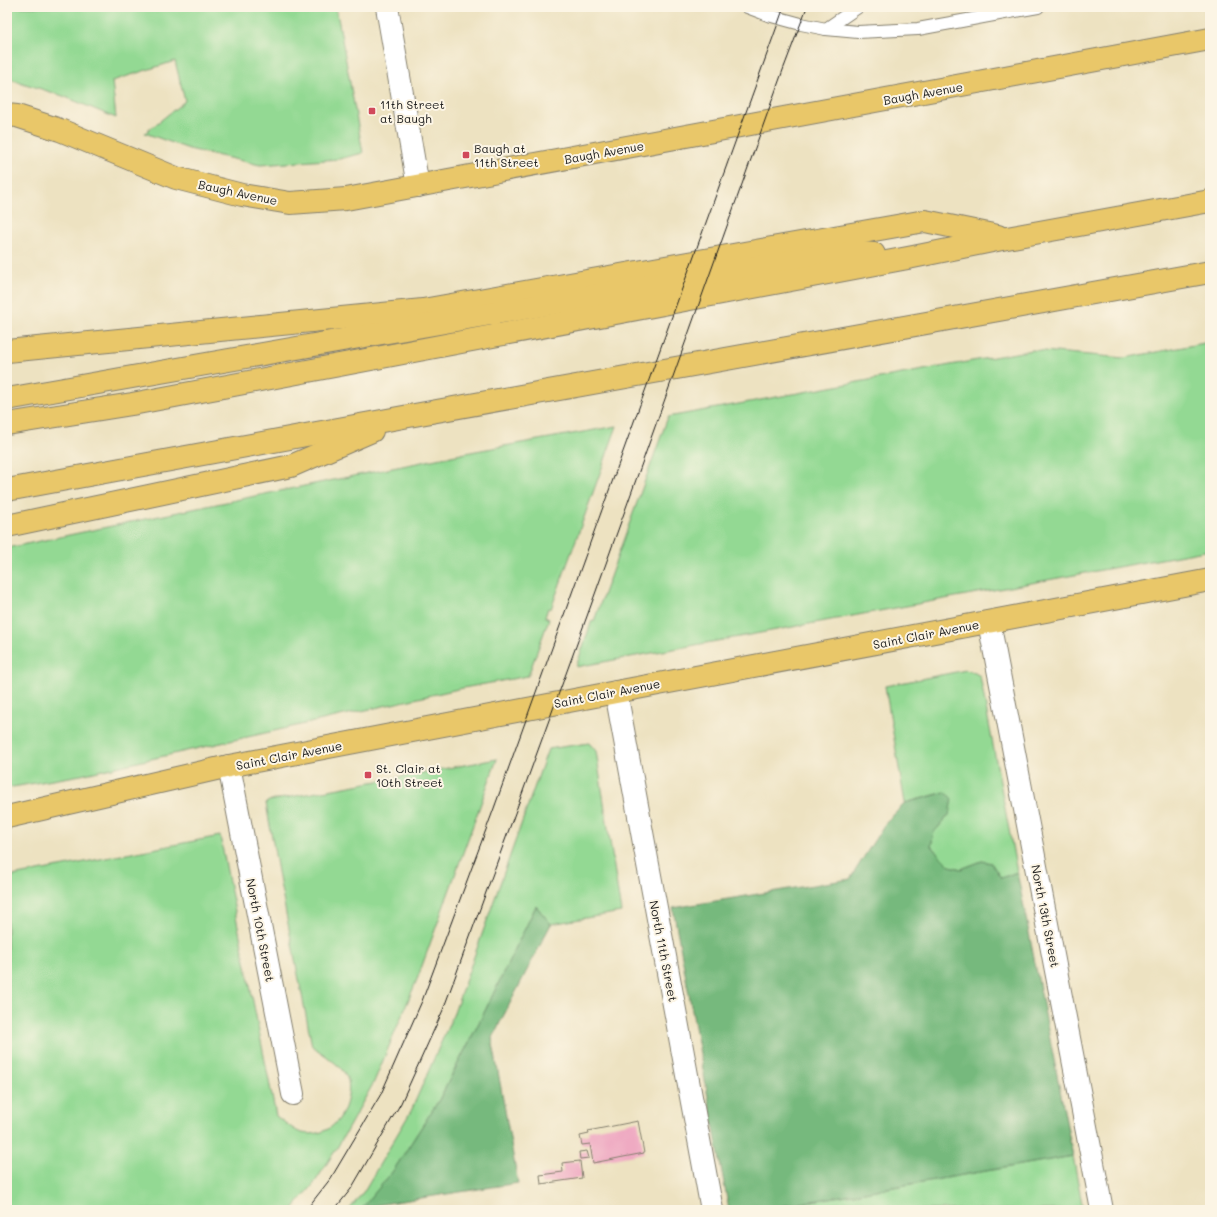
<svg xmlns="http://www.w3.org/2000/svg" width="1217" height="1217" font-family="Mali,sans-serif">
<rect width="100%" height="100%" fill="#fcf5e5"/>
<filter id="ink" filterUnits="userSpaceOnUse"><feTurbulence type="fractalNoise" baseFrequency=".025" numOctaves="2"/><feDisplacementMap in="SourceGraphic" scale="8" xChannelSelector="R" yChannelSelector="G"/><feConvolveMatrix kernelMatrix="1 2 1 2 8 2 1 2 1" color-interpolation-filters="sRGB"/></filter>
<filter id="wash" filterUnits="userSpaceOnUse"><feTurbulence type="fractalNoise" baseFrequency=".012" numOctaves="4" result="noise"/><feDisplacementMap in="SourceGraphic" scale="16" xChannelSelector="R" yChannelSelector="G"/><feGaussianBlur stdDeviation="0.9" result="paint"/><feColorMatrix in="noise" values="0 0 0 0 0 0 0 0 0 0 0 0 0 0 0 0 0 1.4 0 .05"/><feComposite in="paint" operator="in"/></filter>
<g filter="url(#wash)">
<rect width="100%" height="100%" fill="#ede2c1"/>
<g fill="#93d993" stroke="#587a58">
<path d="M7 7H336L363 153 339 159 260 165 189 149 145 133 185 101 175 61 112 81 116 118 63 96 7 78Z"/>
<path d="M1210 342V550L576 667 592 620 594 621 668 417 1032 350 1124 358Z"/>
<path d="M617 426 551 609 548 608 545 617 549 619 528 676 458 689 81 775 7 788V548L255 496 476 451Z"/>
<path d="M966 670 975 673 980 676 1017 872 1001 878 991 863 982 861 961 869 950 866 937 853 931 846 934 832 949 815 945 792 905 803 885 686Z"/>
<path d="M589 743 596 751 621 912 551 924 536 906 482 1017 439 1100 393 1171 361 1210H349L364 1191 411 1111 454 1013 548 749Z"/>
<path d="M497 759 418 977 374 1082 337 1148 313 1185 292 1210H7V877L220 836 276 1116C283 1121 296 1132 302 1133 328 1138 345 1119 348 1095 349 1090 349 1082 347 1077 340 1064 324 1055 312 1046L280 883 266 803 269 801Z"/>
<path d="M1073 1156 1083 1209 1077 1210H760Z"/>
</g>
<g fill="#76b97d" stroke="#496a4c">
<path d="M946 792 952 799 949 815 934 832 931 846 937 853 950 866 961 869 982 861 991 863 1001 878 1017 872 1073 1156 760 1210H729L673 908 850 879 884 825 905 803Z"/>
<path d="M536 906 551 924 492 1038 518 1183 363 1207 393 1171 439 1100 482 1017Z"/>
</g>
<g id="blocks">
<g fill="#efaac2">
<path d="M638 1121 644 1153 593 1163 590 1144 582 1145 580 1136 589 1134 588 1131Z"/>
<path d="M587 1151 589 1158 580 1159 579 1152Z"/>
<path d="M580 1161 582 1178 541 1184 540 1175 563 1172 562 1163Z"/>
</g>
</g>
</g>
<g filter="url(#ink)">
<use href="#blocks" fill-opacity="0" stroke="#847f6e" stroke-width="1"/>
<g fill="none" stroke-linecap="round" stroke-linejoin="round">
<g stroke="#847f6e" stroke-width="14">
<g id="service">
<path d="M747 7 768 15 801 24 826 29 858 32 918 29 1038 7"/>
<path d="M826 29 858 7"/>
</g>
</g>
<g stroke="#847f6e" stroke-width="24">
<g id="minor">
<path d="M989 622 1102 1210"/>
<path d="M616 692 712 1210"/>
<path d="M229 766 293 1094"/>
</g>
</g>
<g stroke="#847f6e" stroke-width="24">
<path id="tertiary" d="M387 7 418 186"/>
</g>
<g stroke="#847f6e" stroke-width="24">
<g id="primary">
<path d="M7 115 17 116 60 130 176 178 242 195 290 203 346 199 1210 39"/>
<path d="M7 817 229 766 616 692 1210 580"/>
</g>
</g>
<g stroke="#847f6e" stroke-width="24">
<g id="motorway">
<path d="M7 351 423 310 925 221 998 236"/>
<path d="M7 399 826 255 862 253 874 254"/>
<path d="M7 424 132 404 913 257 1007 238 1210 201"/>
<path d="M7 490 409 416 1210 272"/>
<path d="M7 526 291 466 372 431"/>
</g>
</g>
<use href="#service" stroke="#fff" stroke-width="12"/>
<use href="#minor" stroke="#fff" stroke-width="22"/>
<use href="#tertiary" stroke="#fff" stroke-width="22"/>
<use href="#primary" stroke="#e9c769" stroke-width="22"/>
<use href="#motorway" stroke="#e9c769" stroke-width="22"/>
<g stroke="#1c1c1c" stroke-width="1">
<path d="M306 1210 331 1178 381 1094 422 1001 493 811 784 7"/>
<path d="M334 1210 351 1189 401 1103 443 1010 590 608 783 70 807 7"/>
</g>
</g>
</g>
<g fill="#d1495b" stroke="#fcf5e5" stroke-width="1.5">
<rect x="368" y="107" width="8" height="8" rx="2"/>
<rect x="462" y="151" width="8" height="8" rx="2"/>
<rect x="364" y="771" width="8" height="8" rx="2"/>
</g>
<g text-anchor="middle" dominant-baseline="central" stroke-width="4" stroke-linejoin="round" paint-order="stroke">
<g font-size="12" fill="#1c1c1c" stroke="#fcf5e5">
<text transform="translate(923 93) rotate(-10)">Baugh Avenue</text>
<text transform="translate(604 152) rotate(-10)">Baugh Avenue</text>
<text transform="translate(238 192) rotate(12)">Baugh Avenue</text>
<text transform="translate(926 634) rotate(-11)">Saint Clair Avenue</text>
<text transform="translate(607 693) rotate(-11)">Saint Clair Avenue</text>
<text transform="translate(289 755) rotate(-11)">Saint Clair Avenue</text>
<text transform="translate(1046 916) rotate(79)">North 13th Street</text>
<text transform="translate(261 930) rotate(79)">North 10th Street</text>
<text transform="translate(664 951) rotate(79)">North 11th Street</text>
</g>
<g font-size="12" fill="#1c1c1c" stroke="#fcf5e5" text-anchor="start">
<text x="380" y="104">11th Street<tspan x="380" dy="14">at Baugh</tspan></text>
<text x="474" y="148">Baugh at<tspan x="474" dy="14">11th Street</tspan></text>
<text x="376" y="768">St. Clair at<tspan x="376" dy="14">10th Street</tspan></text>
</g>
</g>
<rect width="1217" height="1217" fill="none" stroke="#fcf5e5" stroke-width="24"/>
</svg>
